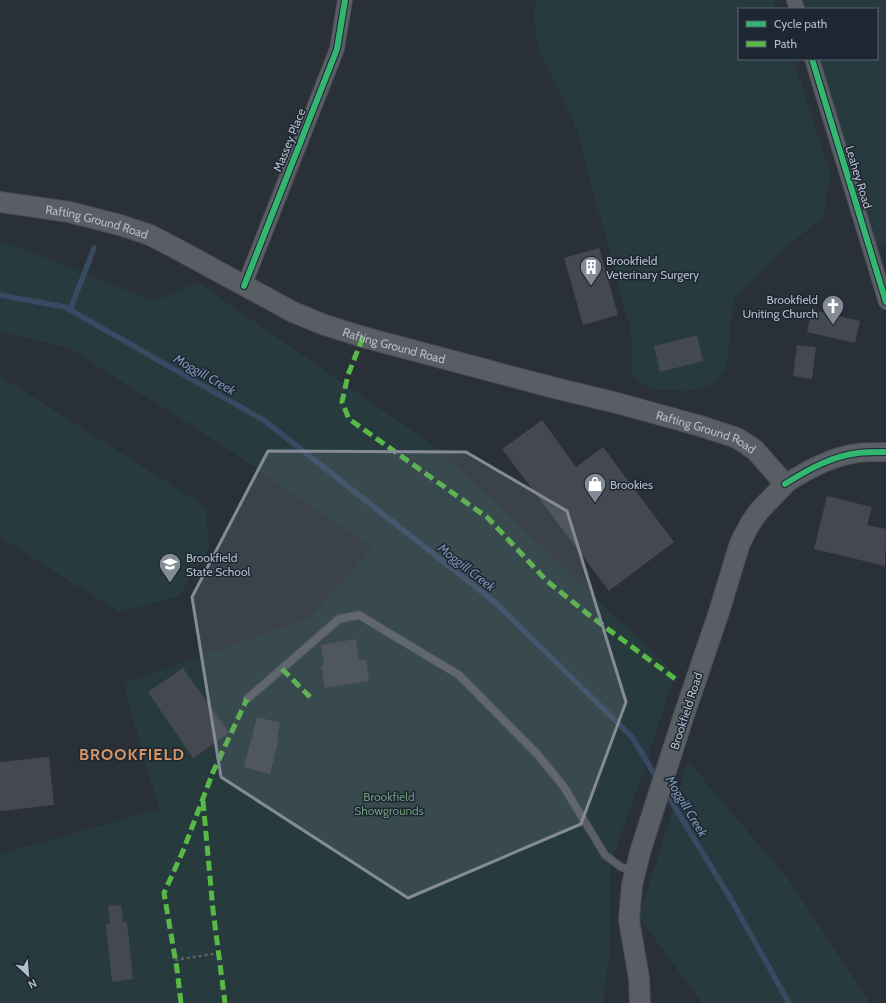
<svg xmlns="http://www.w3.org/2000/svg" width="886" height="1003" font-family="Cabin,sans-serif">
<rect width="100%" height="100%" fill="#2a3038"/>
<g fill="#273a3e">
<path d="M538 0H774L776 9H739V59H793L831 175 823 217 784 249 734 299 726 368 712 386 686 391 650 389 632 376 631 332 577 130 538 47 533 10Z"/>
<path d="M798 0H886V242L874 249 816 59H877V9H801Z"/>
<path d="M0 240 155 301 197 282 437 448 675 673 642 776 611 862 610 951 603 1003H0V854L159 809 123 683 308 619 373 548 225 447 69 348 0 332Z"/>
<path d="M0 376 206 507 209 548 178 597 119 612 0 537Z"/>
<path d="M688 761 788 879 870 1003H702L639 917Z"/>
</g>
<g fill="none" stroke-linecap="round" stroke-linejoin="round">
<g stroke="#384963" stroke-width="5.5">
<path d="M0 295 65 307 265 421 497 604 632 737 658 780"/>
<path d="M70 310 94 248"/>
<path d="M665 791 732 901 789 1003"/>
</g>
</g>
<g fill="#444950">
<path d="M599 248 618 315 583 325 564 258Z"/>
<path d="M812 310 860 321 855 343 807 332Z"/>
<path d="M697 335 703 361 660 372 654 346Z"/>
<path d="M797 345 816 347 812 379 793 376Z"/>
<path d="M542 420 576 467 603 447 674 542 609 591 502 449Z"/>
<path d="M827 496 872 507 867 525 886 529 885 566 814 549Z"/>
<path d="M356 639 359 660 366 659 369 681 325 688 321 666 324 665 321 645Z"/>
<path d="M183 668 229 733 193 758 148 692Z"/>
<path d="M257 717 280 723 277 738H279L270 774 244 767Z"/>
<path d="M49 757 54 805 0 811V762Z"/>
<path d="M121 905 123 922H127L133 979 112 982 106 924H110L108 906Z"/>
</g>
<g fill="none" stroke-linecap="round" stroke-linejoin="round">
<g stroke="#484c53" stroke-width="9">
<path id="service" d="M247 699 339 619 359 615 459 675 538 755 564 787 605 855 621 867 633 871"/>
</g>
<g stroke="#484c53" stroke-width="16">
<g id="minor">
<path d="M794 0 797 9"/>
<path d="M812 59 886 302"/>
<path d="M244 286 337 49 345 0"/>
</g>
</g>
<g stroke="#484c53" stroke-width="20">
<path id="tertiary" d="M785 484C807 470 832 456 858 453 867 452 877 452 886 452"/>
</g>
<g stroke="#484c53" stroke-width="22">
<g id="secondary">
<path id="s1" d="M0 202 69 212 120 225 150 235 177 249 293 312 325 325 363 337 555 388 617 403 697 425 737 438 755 450 785 484 759 511 750 524 740 543 719 612 683 718 641 849 632 885 629 920 639 978 640 1003"/>
</g>
</g>
<path stroke="#5d636a" stroke-width="2.5" stroke-dasharray="3 3" stroke-linecap="butt" d="M175 960 219 953"/>
<use href="#service" stroke="#5a5e66" stroke-width="7"/>
<use href="#minor" stroke="#5a5e66" stroke-width="14"/>
<use href="#tertiary" stroke="#5a5e66" stroke-width="18"/>
<use href="#secondary" stroke="#595d64" stroke-width="20"/>
<g stroke="#58b947" stroke-width="5" stroke-dasharray="10 5" stroke-linecap="butt">
<path d="M363 337 348 375 342 402 349 419 488 518 547 581 589 615 678 681"/>
<path d="M282 669 310 697"/>
<path d="M203 801 213 910 225 1003"/>
<path d="M181 1003 177 969 164 893 183 851 213 772 247 699"/>
</g>
<g stroke="#1d2633" stroke-width="8">
<g id="cycleway">
<path d="M812 59 886 302"/>
<path d="M244 286 337 49 345 0"/>
<path d="M785 484C807 470 832 456 858 453 867 452 877 452 886 452"/>
</g>
</g>
<use href="#cycleway" stroke="#33b770" stroke-width="6"/>
</g>
<path fill="#848b96" fill-opacity="0.2" stroke="#848b96" stroke-width="3" stroke-linejoin="round" d="M268 451 466 452 567 511 626 702 581 824 408 898 221 777 192 597Z"/>
<defs>
<g id="building-pin" transform="scale(1.15)"><path d="M0 17L-7.5 6A9.5 9.5 0 1 1 7.5 6Z" fill="#848b96" stroke="#1d2633"/><path d="M-4-6H4V6H1V3H-1V6H-4ZM-2.5-4.3h1.7v1.8h-1.7ZM.8-4.3h1.7v1.8H.8ZM-2.5-1h1.7V.8h-1.7ZM.8-1h1.7V.8H.8Z" fill="#fff"/></g>
<g id="church-pin" transform="scale(1.15)"><path d="M0 17L-7.5 6A9.5 9.5 0 1 1 7.5 6Z" fill="#848b96" stroke="#1d2633"/><path d="M-1.2-6h2.4v3.5h3.3v2.4h-3.3V6h-2.4V-.1h-3.3v-2.4h3.3Z" fill="#fff"/></g>
<g id="shop-pin" transform="scale(1.15)"><path d="M0 17L-7.5 6A9.5 9.5 0 1 1 7.5 6Z" fill="#848b96" stroke="#1d2633"/><path d="M-5-2.5h2.3a2.7 3.5 0 0 1 5.4 0H5L5.5 6h-11ZM-1.5-2.5h3a1.5 2.3 0 0 0-3 0Z" fill="#fff"/></g>
<g id="school-pin" transform="scale(1.15)"><path d="M0 17L-7.5 6A9.5 9.5 0 1 1 7.5 6Z" fill="#848b96" stroke="#1d2633"/><path d="M0-5L7-2L0 1L-7-2ZM-4 1L0 2.5L4 1V4Q0 6-4 4Z" fill="#fff"/></g>
</defs>
<g fill-rule="evenodd">
<use href="#building-pin" x="591" y="267"/>
<use href="#church-pin" x="833" y="306"/>
<use href="#shop-pin" x="595" y="484"/>
<use href="#school-pin" x="170" y="564"/>
</g>
<g text-anchor="middle" dominant-baseline="central" stroke-width="3" stroke-linejoin="round" paint-order="stroke">
<g font-size="12" fill="#b4bcc9" stroke="#1d2633">
<text transform="translate(289 140) rotate(-68)">Massey Place</text>
<text transform="translate(859 177) rotate(73)">Leahey Road</text>
<text stroke="none"><textPath href="#s1" startOffset="99">Rafting Ground Road</textPath></text>
<text stroke="none"><textPath href="#s1" startOffset="423">Rafting Ground Road</textPath></text>
<text stroke="none"><textPath href="#s1" startOffset="747">Rafting Ground Road</textPath></text>
<text transform="translate(686 711) rotate(-72)">Brookfield Road</text>
</g>
<g font-size="12" fill="#b4bcc9" stroke="#1d2633" text-anchor="start">
<text x="606" y="260">Brookfield<tspan x="606" dy="14">Veterinary Surgery</tspan></text>
<text x="818" y="299" text-anchor="end">Brookfield<tspan x="818" dy="14">Uniting Church</tspan></text>
<text x="610" y="484">Brookies</text>
<text x="186" y="557">Brookfield<tspan x="186" dy="14">State School</tspan></text>
</g>
<g font-size="12" fill="#6b9a76" stroke="#1d2633">
<text x="389" y="796">Brookfield<tspan x="389" dy="14">Showgrounds</tspan></text>
</g>
<g font-size="13" font-style="italic" fill="#7c92b1" stroke="#1d2633">
<text transform="translate(205 374) rotate(30)">Moggill Creek</text>
<text transform="translate(467 567) rotate(38)">Moggill Creek</text>
<text transform="translate(687 806) rotate(59)">Moggill Creek</text>
</g>
<g font-size="16" font-weight="bold" letter-spacing="1" fill="#d59563" stroke="#1d2633">
<text x="132" y="754">BROOKFIELD</text>
</g>
</g>
<rect x="738" y="8" width="140" height="52" fill="#1d2633" stroke="#59626f"/>
<rect x="746" y="21" width="20" height="6" fill="#33b770" stroke="#59626f"/>
<text x="774" y="28" font-size="12" fill="#b4bcc9">Cycle path</text>
<rect x="746" y="41" width="20" height="6" fill="#58b947" stroke="#59626f"/>
<text x="774" y="48" font-size="12" fill="#b4bcc9">Path</text>
<g transform="translate(28 975) rotate(154)" stroke="#1d2633" stroke-width="3" paint-order="stroke">
<path d="M0-3L7 15L0 10L-7 15Z" fill="#b4bcc9"/>
<text y="-6" font-size="11" font-weight="bold" text-anchor="middle" fill="#b4bcc9">N</text>
</g>
</svg>
